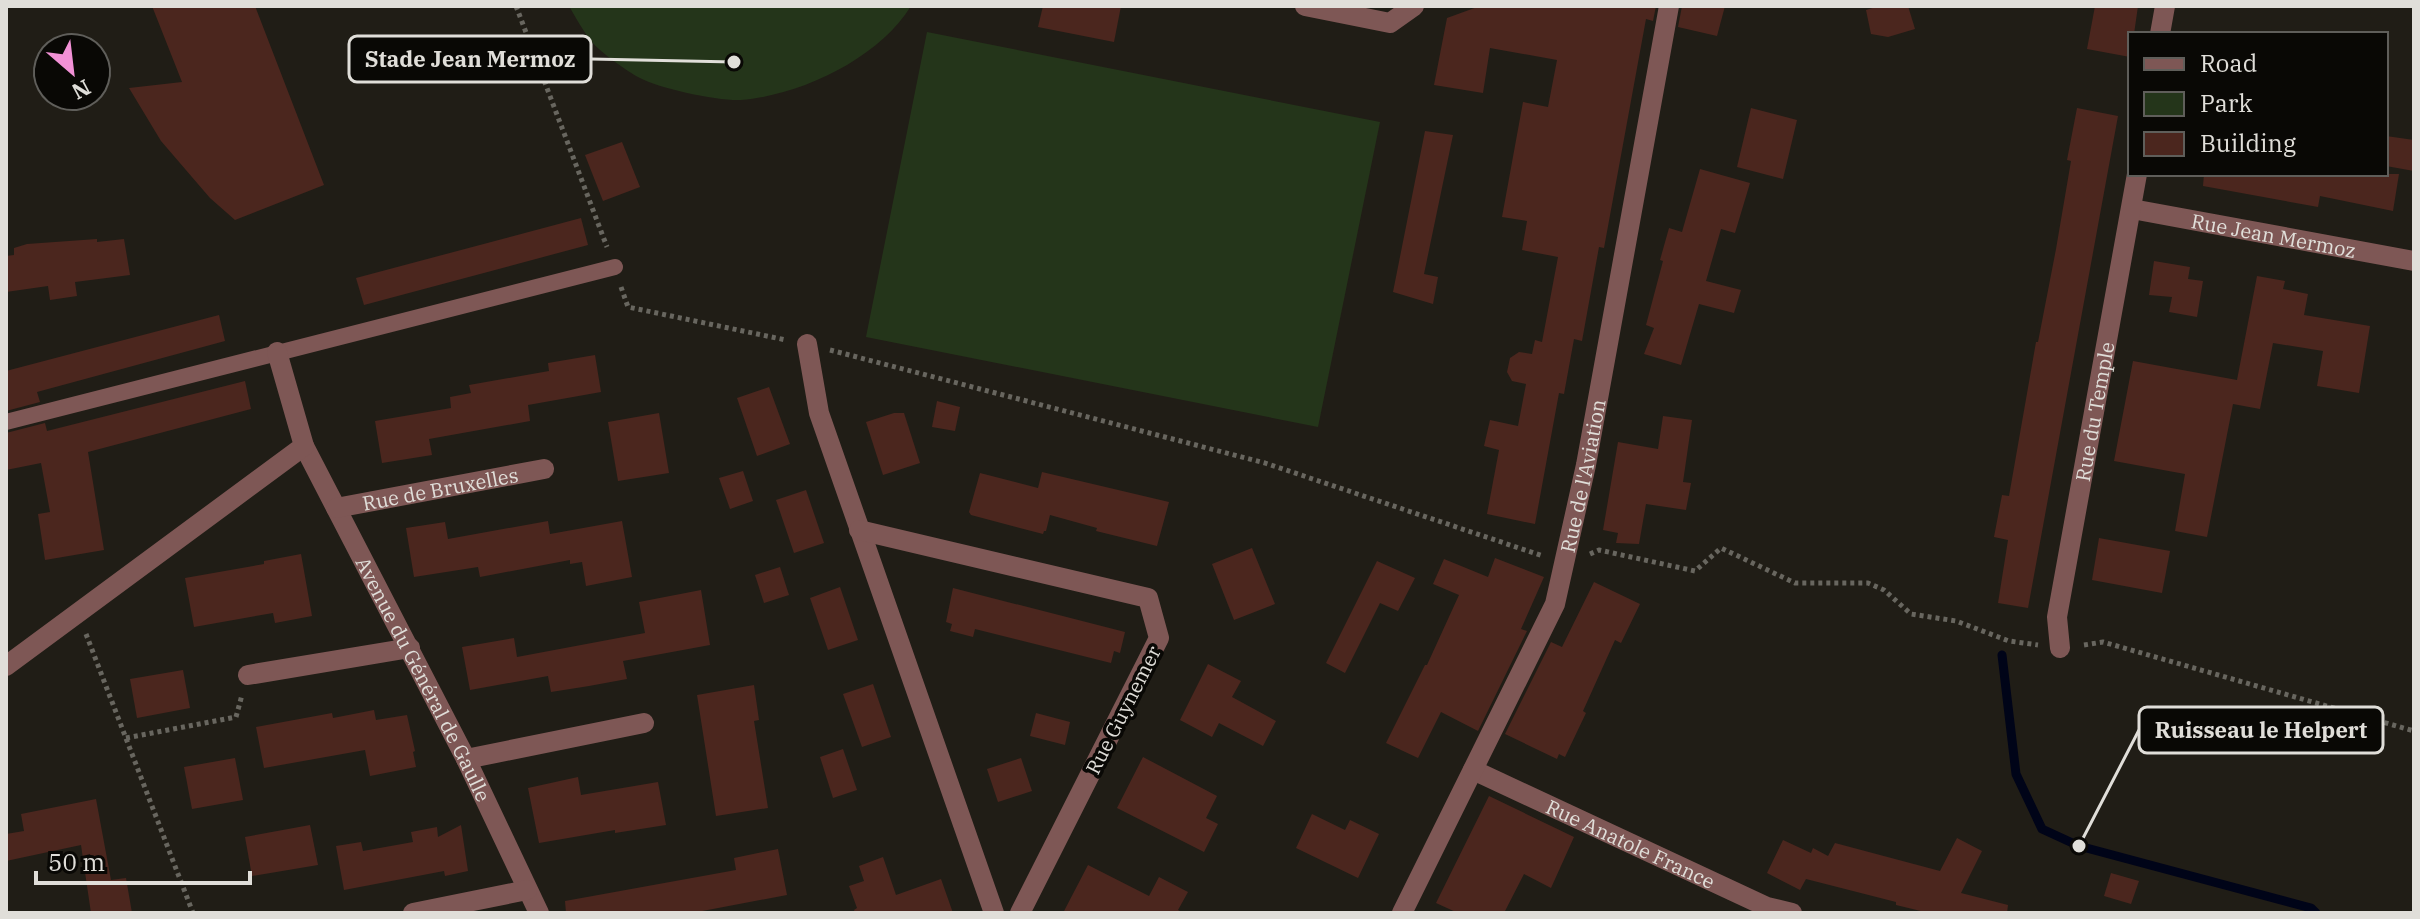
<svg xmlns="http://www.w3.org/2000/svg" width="2420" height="919" font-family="'IBM Plex Serif',serif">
<rect width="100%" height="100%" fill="#201d16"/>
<g fill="#24351a">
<path d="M569 6H911C879 58 802 95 741 100 717 101 661 89 640 78 628 72 600 52 592 42 583 31 576 18 569 6Z"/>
<path d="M927 32 1380 122 1318 427 866 337Z"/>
</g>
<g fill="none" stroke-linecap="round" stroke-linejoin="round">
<path stroke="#000418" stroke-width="9" d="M2002 655 2016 774 2042 829 2079 846 2311 908 2316 913"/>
</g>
<g fill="#4b261e">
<path d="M152 6H255L324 185 235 220 210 198 161 141 129 88 182 82Z"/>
<path d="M1043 6H1121L1114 42 1038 27Z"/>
<path d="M1480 6H1656L1653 21 1646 19 1604 248 1599 247 1582 341 1574 339 1564 394 1559 393 1535 524 1487 514 1499 450 1484 446 1490 420 1518 426 1526 384 1512 381 1507 372 1510 358 1519 352 1532 354 1535 340 1542 342 1558 257 1522 250 1527 221 1502 217 1523 102 1548 107 1557 60 1490 48 1483 93 1434 85 1447 18Z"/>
<path d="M1682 6H1725L1717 36 1678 27Z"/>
<path d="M1879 6H1908L1915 29 1888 37 1871 34 1866 10Z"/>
<path d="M2095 6H2138L2134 34H2130V57L2087 49Z"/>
<path d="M1751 108 1797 120 1783 179 1737 167Z"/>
<path d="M2077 108 2118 116 2028 608 1998 603 2008 540 1994 537 2002 495 2009 496 2036 342H2038L2056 249 2071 161 2067 160Z"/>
<path d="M1425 131 1453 135 1424 274 1438 277 1433 304 1393 292Z"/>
<path d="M2386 136 2414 140V171L2386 166Z"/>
<path d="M622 142 640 187 603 201 585 155Z"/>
<path d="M1700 169 1750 183 1735 233 1721 229 1706 281 1741 290 1734 313 1699 304 1681 365 1644 354 1654 328 1646 325 1663 261 1660 260 1669 228 1682 232Z"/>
<path d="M2204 174H2399L2393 211 2320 196 2318 207 2203 186Z"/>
<path d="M581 218 588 245 364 305 356 278Z"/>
<path d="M97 239V242L124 239 130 275 75 282 77 296 50 300 48 286 6 292V256L14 255V248L27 244Z"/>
<path d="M2154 261 2190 267 2188 279 2203 281 2197 317 2169 312 2172 297 2149 295Z"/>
<path d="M2257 276 2285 281 2283 289 2308 294 2304 315 2370 326 2359 393 2317 386 2323 351 2273 343 2260 409 2233 404 2207 537 2175 531 2185 474 2114 461 2133 361 2237 380Z"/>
<path d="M219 315 225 341 37 392 40 402 6 411V371Z"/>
<path d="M595 355 601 392 528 405 530 421 429 439 432 455 382 463 375 421 451 408 450 397 471 393 469 385 549 371 548 363Z"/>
<path d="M245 381 251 409 88 452 104 550 45 560 38 514 50 512 41 463 6 470V433L45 423 47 431Z"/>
<path d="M769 387 790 444 757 456 737 398Z"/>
<path d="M937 401 960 407 955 431 932 427Z"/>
<path d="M659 413 669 473 618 481 608 422Z"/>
<path d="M894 413H904L920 463 883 475 866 422Z"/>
<path d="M1663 416 1692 420 1683 482 1691 483 1686 510 1646 504 1639 544 1616 543 1618 533 1603 530 1618 442 1658 449Z"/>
<path d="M743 471 753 501 730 509 719 478Z"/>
<path d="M1042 472 1169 502 1157 546 1096 531 1097 528 1050 515 1046 531H1044L1043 534 971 515 969 512 980 473 1038 488Z"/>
<path d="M806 490 824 543 794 553 776 500Z"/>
<path d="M548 521 550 534 622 521 632 577 586 586 582 562 570 564V560L480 577 478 567 414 577 406 528 445 522 448 539Z"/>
<path d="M2099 538 2170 551 2162 593 2092 580Z"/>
<path d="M1252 548 1275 604 1234 620 1212 564Z"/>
<path d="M301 554 312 616 275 623 273 613 194 627 185 578 264 564V561Z"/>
<path d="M1495 558 1544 577 1521 629 1527 631 1478 731 1441 712 1418 758 1386 743 1425 665H1427L1459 595 1433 584 1444 559 1488 577Z"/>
<path d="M1377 561 1415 578 1398 611 1380 603 1345 673 1326 663Z"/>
<path d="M780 567 789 595 764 603 755 575Z"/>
<path d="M1594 582 1640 604 1621 643 1615 640 1583 711 1586 713 1565 757 1559 754 1557 759 1505 734 1551 642 1562 647Z"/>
<path d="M840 587 858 640 828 650 810 598Z"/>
<path d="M953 588 1125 632 1120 653 1114 651 1111 663 975 629 973 637 950 631 952 624 946 622Z"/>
<path d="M701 590 710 645 623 661 627 679 589 686 551 692 548 676 470 690 462 647 514 638 517 657 645 633 639 602Z"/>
<path d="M1208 664 1241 681 1232 697 1276 721 1263 746 1219 723 1212 737 1180 720Z"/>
<path d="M183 670 190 708 137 718 130 679Z"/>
<path d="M873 684 891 737 862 747 843 694Z"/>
<path d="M754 685 759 720 754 721 768 808 716 816 697 695Z"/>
<path d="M374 710 376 720 407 715 415 751 413 752 416 767 370 776 365 750 264 768 256 727 332 713 333 718Z"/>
<path d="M1036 713 1070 722 1065 745 1030 736Z"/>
<path d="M843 749 857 790 833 798 820 757Z"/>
<path d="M1143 757 1217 796 1206 818 1218 824 1204 852 1117 808Z"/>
<path d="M235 758 243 800 192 809 184 767Z"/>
<path d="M1021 758 1032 791 998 802 987 769Z"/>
<path d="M578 777 581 795 658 782 666 825 615 833V830L539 843 528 788Z"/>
<path d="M1489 796 1574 837 1551 888 1524 874 1504 913H1458L1436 903Z"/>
<path d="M96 799 111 880 126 878 132 913H91L81 845 6 861V834L24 831 21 814Z"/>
<path d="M1312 814 1345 830 1350 820 1379 834 1358 878 1296 848Z"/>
<path d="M310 825 318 865 252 876 245 837Z"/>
<path d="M461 825 468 871 445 876 444 871 344 890 336 846 361 842 363 851 413 842 411 832 437 827 438 837Z"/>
<path d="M1957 838 1982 851 1961 893 2008 905 2007 913H1929L1896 905V902L1806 879 1800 890 1767 873 1783 840 1811 853 1813 848 1828 856 1835 843 1940 871Z"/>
<path d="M778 849 787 895 692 913H566L565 901 736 870 734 858Z"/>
<path d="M883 857 896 895 941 879 953 913H855L854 910 857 908 849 886 864 881 859 866Z"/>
<path d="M1088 865 1149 896 1159 877 1188 892 1178 910 1184 913H1063Z"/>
<path d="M2111 873 2139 881 2131 904 2104 896Z"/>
</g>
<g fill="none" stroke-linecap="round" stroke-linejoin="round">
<g stroke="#68665f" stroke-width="5" stroke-dasharray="4 4" stroke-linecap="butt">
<path d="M516 6 607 247"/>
<path d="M621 287 628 307 786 340"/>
<path d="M830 350 1265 463 1543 556"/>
<path d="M1590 554 1599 550 1695 571 1721 548 1795 583H1868L1884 590 1911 614 1956 621 2009 641 2038 645"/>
<path d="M86 634 193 913"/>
<path d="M2084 645 2103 642 2414 731"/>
<path d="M126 738 236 717 242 695"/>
</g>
<path stroke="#7e5755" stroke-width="16" d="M6 422 615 267"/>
<g stroke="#7e5755" stroke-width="20">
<path d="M1305 6 1390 23 1414 6"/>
<path d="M2160 34 2165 6"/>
<path id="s1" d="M2132 209 2414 261"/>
<path d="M807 344 819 413 994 913"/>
<path id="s2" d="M304 446 466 759 539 913"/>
<path id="s3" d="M336 508 544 469"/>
<path d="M859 530 1148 598 1159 638 1020 913"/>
<path id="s4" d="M2060 648 2057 617 2137 174"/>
<path d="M6 666 304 446 277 352"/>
<path d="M248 675 410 648"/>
<path d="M466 759 644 723"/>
<path id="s5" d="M1473 770 1767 907 1792 913"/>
<path d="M413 913 527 890"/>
<path id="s6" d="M1402 913 1555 604 1586 465 1669 6"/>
</g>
</g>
<g text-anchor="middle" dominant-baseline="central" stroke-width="7" stroke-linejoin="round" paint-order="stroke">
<g font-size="20" fill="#e0ded9" stroke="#090805">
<text stroke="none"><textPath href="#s1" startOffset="144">Rue Jean Mermoz</textPath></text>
<text stroke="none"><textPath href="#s4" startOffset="240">Rue du Temple</textPath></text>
<text stroke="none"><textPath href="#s6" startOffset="476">Rue de l'Aviation</textPath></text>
<text stroke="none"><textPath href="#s3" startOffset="106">Rue de Bruxelles</textPath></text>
<text stroke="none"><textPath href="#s2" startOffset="262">Avenue du Général de Gaulle</textPath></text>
<text transform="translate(1123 710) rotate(-63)">Rue Guynemer</text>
<text stroke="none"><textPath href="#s5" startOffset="174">Rue Anatole France</textPath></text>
</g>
</g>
<path fill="none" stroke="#e0ded9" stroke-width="3" d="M734 62L591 59M2079 846L2139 730"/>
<g fill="#e0ded9" stroke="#090805" stroke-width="3">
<circle cx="734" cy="62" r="8"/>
<circle cx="2079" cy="846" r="8"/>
</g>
<g fill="#090805" stroke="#e0ded9" stroke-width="3">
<rect x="349" y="36" width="242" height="46" rx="8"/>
<rect x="2139" y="707" width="244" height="46" rx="8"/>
</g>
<g font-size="22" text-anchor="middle" font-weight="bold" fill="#e0ded9">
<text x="470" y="67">Stade Jean Mermoz</text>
<text x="2261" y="738">Ruisseau le Helpert</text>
</g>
<rect width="2420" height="919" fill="none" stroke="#e0ded9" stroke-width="16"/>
<rect x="2128" y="32" width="260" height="144" fill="#090805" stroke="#5f5e5a" stroke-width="2"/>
<rect x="2144" y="58" width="40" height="12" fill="#7e5755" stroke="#5f5e5a" stroke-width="2"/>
<text x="2200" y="72" font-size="24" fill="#e0ded9">Road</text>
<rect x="2144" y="92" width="40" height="24" fill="#24351a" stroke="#5f5e5a" stroke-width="2"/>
<text x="2200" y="112" font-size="24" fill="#e0ded9">Park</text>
<rect x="2144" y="132" width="40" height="24" fill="#4b261e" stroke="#5f5e5a" stroke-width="2"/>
<text x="2200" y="152" font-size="24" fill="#e0ded9">Building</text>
<g transform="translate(72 72) rotate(152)"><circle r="38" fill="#090805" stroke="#5f5e5a" stroke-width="2"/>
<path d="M0-6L14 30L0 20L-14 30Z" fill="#f291d6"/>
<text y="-12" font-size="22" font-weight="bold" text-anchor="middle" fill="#e0ded9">N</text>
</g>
<path d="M36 871v12h214v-12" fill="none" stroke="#e0ded9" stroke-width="4"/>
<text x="48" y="871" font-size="24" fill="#e0ded9" stroke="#090805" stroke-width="6" paint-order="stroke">50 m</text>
</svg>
